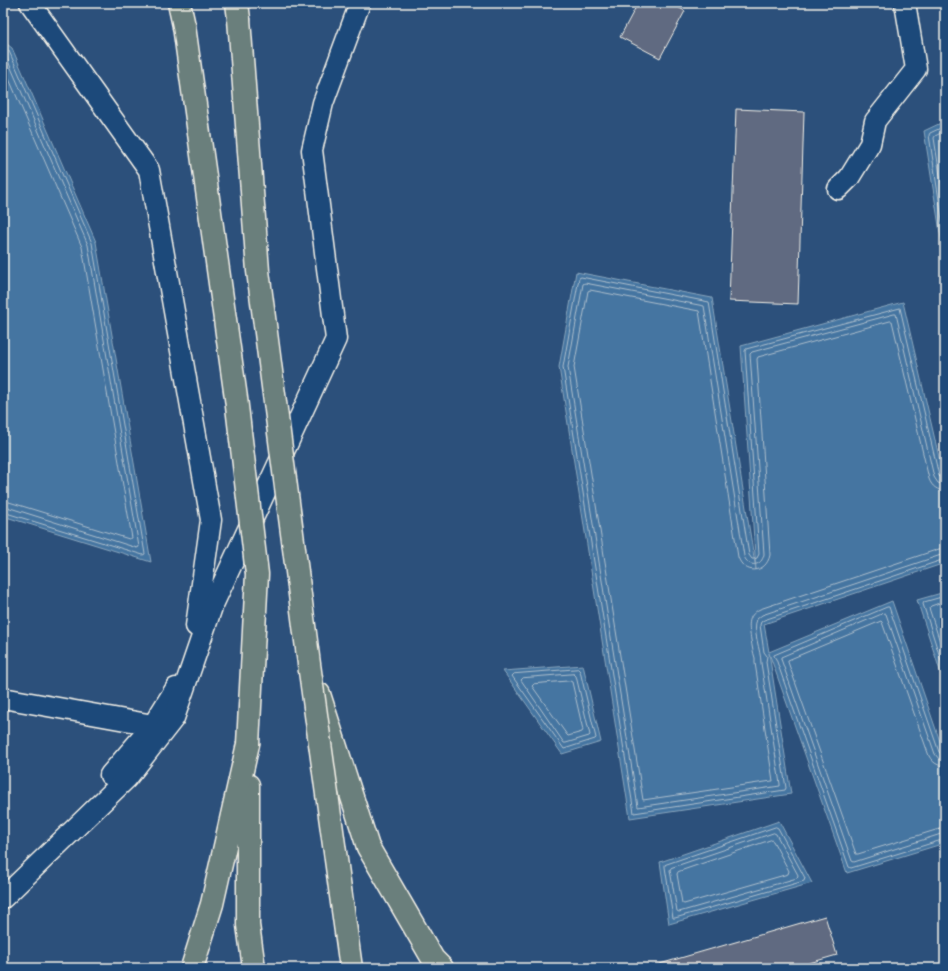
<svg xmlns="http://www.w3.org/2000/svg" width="948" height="971" font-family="Sriracha,sans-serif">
<rect width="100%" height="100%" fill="#2c507b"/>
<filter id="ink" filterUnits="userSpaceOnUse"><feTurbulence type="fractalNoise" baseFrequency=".025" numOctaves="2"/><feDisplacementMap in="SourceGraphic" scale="8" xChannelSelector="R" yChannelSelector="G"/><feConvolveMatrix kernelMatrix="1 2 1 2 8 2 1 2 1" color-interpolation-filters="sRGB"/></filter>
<g filter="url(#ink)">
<g fill="#4474a1" stroke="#8aa6bd">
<path d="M3 41 12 48 96 242 151 562 3 516Z"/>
<path d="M945 121V264L924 131Z"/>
<path d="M576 272 712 298 756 570 741 346 903 302 945 483V563L764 624 769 652 892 601 945 756V843L847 873 769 653 791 794 630 818 559 367Z"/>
<path d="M945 592V686L917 600Z"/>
<path d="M583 665 601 742 562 754 503 671Z"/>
<path d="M779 821 812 883 669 924 660 862Z"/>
</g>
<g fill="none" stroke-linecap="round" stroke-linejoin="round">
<g stroke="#aebfcc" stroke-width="1">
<path d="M3 46 9 51 92 243 145 554 143 555 3 512"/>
<path d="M3 52 5 54 88 245 139 547 137 548 7 507H3"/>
<path d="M3 65 82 247 132 538 129 539 9 502 3 501"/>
<path d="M945 126 930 133 929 135 945 239"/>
<path d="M945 131 935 136 934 138 945 207"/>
<path d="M945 480 942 479 939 476 900 308 746 349 745 351 759 554 757 558 754 559H752L749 555 709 302 581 277 579 278 563 367 634 813 785 790 786 788 766 662 767 656 764 652 760 625 761 622 764 620 945 559"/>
<path d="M945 485 938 483 934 477 896 314H894L752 352 750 354 764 554C762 567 748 568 744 556L704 306 585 283 583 284 568 367 638 807 780 786V784L761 663C761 650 752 631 757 619L762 615 941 555 945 554"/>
<path d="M945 491C937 490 932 487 929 479L892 321H890L758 357 757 359 770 555C766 574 744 575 738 557L699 311 590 290 588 291 574 367 643 800 772 781H773L755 663V658C753 652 752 646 751 640 749 627 746 616 760 609L939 549 945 548"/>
<path d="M945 596 924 602 923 604 945 673"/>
<path d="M945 601 931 606 929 608 945 657"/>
<path d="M578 669 580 671 596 738 595 739 564 749 512 676 514 674Z"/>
<path d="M574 674 576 676 590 735 589 736 566 743H564L521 680 523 678Z"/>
<path d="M570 681 572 682 583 730 582 732 568 736 567 735 532 686 534 684Z"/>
<path d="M945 755H942L939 752 889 607H887L774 655V656L776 659 849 867 851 868 945 839"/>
<path d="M945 760 939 759 935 754 886 614 884 613 781 657V659L852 861 854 862 941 834H945"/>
<path d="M945 766C938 766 933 763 929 756L882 622 881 621 788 660V662L856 854H858L939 829 945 828"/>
<path d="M776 827 778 828 805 878 804 881 675 918H673L665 867V865Z"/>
<path d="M774 833 776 834 798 875 797 878 679 912 677 911 670 870 671 868Z"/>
<path d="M771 840 773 841 789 871 788 874 684 904 682 903 677 874 678 872Z"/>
</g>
</g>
<g fill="#606a81" stroke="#f4f1e8">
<path d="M638 3H670L685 11 660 58 620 37Z"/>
<path d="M736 109 804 112 798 304 729 301Z"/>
<path d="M825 916 837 955 792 968H646Z"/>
</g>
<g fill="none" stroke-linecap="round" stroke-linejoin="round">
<g stroke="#f4f1e8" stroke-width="23">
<g id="street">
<path d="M30 3 149 170 211 520 196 626"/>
<path d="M838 189 849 178 870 144 875 121 916 69 905 3"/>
<path d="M3 698 153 725"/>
<path d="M110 775 153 725 176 688"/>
<path d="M3 898 127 778 174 718 212 607 336 339 312 150 323 103 360 3"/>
</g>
</g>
<g stroke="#f4f1e8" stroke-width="25">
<g id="highway">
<path d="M179 3 184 26"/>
<path d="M237 3 239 19"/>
<path d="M319 694 368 847 433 959 442 968"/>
<path d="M248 785V925L254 968"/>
<path d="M192 968 212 904 248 744"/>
</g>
</g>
<use href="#street" stroke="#1f4a7a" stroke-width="20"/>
<use href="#highway" stroke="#6b7f7c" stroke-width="22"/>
<g stroke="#f4f1e8" stroke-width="25" stroke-linecap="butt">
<g id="highway-bridge">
<path d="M239 19 258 271 309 664 351 968"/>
<path d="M184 26 236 398 257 574 248 744"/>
</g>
</g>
<use href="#highway-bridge" stroke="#6b7f7c" stroke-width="22"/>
</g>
</g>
<rect width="948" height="971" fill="none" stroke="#1f4a7a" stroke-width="16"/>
<rect x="8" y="8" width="932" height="955" fill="none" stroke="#f4f1e8" stroke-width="1.5" filter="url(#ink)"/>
</svg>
